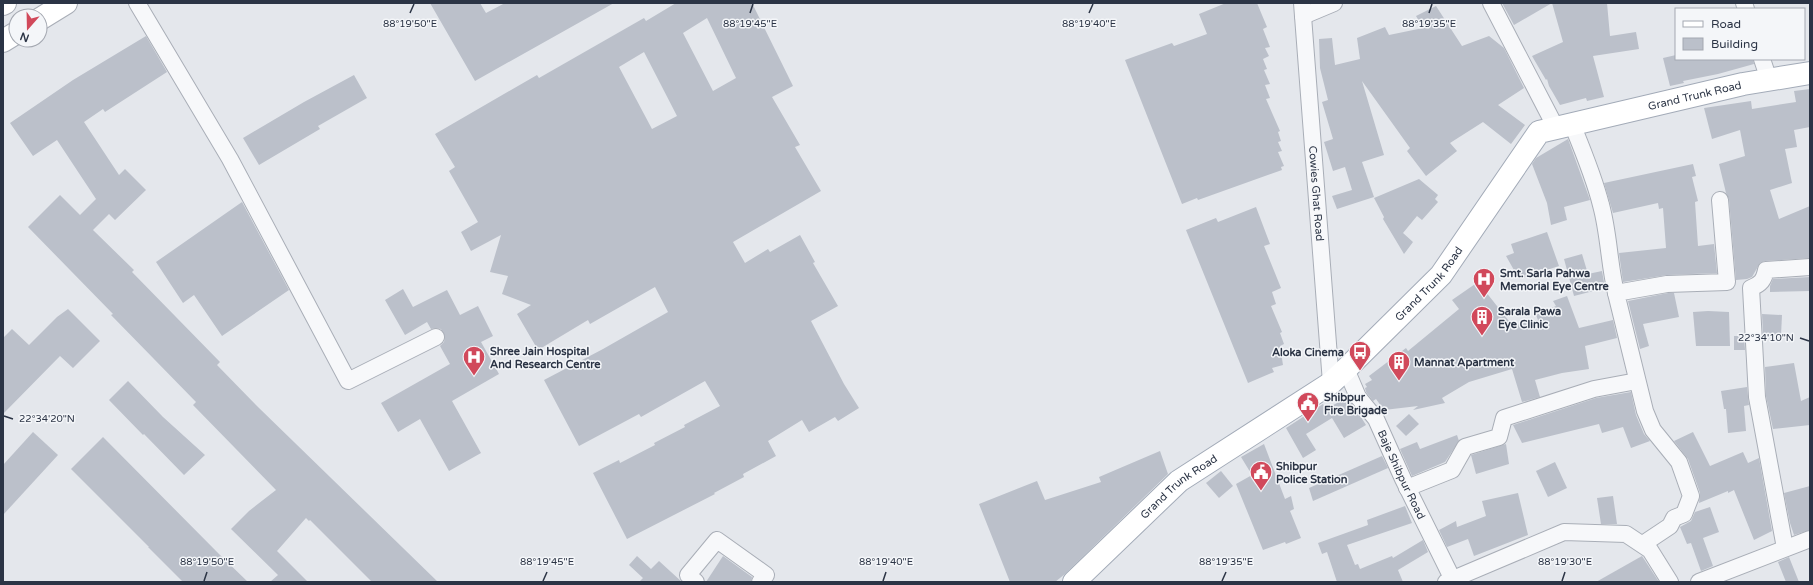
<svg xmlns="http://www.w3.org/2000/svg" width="1813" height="585" font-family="'Varela Round',sans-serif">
<rect width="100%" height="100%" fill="#e4e7ec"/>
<g fill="#bbc0ca" fill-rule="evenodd">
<path d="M430 3H480L486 13 505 3H614L475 81Z"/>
<path d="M676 3H752L793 86 772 97 800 145 795 147 821 191 733 242 745 263 768 249 770 252 800 235 815 262 813 263 838 306 811 321 844 384 859 408 838 421 835 417 809 432 802 420 768 441 776 456 743 474 744 477 714 493 715 494 627 539 593 473 619 460 620 463 655 445 654 443 685 427 684 425 720 406 705 381 641 417 639 414 579 446 544 380 603 349 668 312 655 287 590 324 588 320 538 350 517 314 531 305 502 294 508 276 490 272 501 235 471 251 461 232 478 222 449 171 455 167 435 134 537 75 539 78 644 18 646 21ZM707 18 736 78 713 91 683 33ZM644 52 677 116 652 129 619 67Z"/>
<path d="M1226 3H1257L1267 27 1263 29 1270 47 1265 48 1269 56 1263 59 1267 69 1264 70 1270 84 1265 85 1270 98 1266 99 1280 131 1278 132 1281 141 1278 142 1282 151 1278 152 1284 166 1281 167 1282 170 1198 200 1197 198 1182 204 1125 60 1172 43 1174 46 1207 34 1199 14Z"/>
<path d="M1502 3H1607L1610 36 1636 32 1639 49 1593 56 1604 97 1587 101 1586 98 1560 105 1549 86 1547 79 1546 80 1532 56 1563 42 1552 3 1514 25Z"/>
<path d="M1436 6 1462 46 1489 36 1504 48 1524 88 1498 105 1525 125 1511 144 1483 122 1450 143 1457 151 1426 176 1407 151 1410 148 1362 81 1384 155 1362 162 1374 197 1337 209 1332 196 1352 190 1345 167 1333 171 1324 142 1333 139 1322 102 1328 100 1320 68 1319 39 1332 38 1335 65 1360 59 1357 38 1385 27 1389 35 1423 28 1416 16Z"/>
<path d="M146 36 167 72 105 112 103 109 84 122 119 175 125 169 146 190 115 220 109 214 93 230 134 270 132 272 220 362 217 365 258 407 438 582H372L310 520 309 521 306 518 277 551 308 582H270L278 575 231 529 249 511 276 490 193 405 196 402 111 315 113 314 28 227 60 195 80 215 96 199 57 140 33 156 10 123 73 80Z"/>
<path d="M1676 55V59H1753L1754 64 1718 74 1683 81 1684 83 1670 86 1663 58Z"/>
<path d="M354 75 367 98 318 126 320 129 259 165 243 138 304 102Z"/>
<path d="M1810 89V127L1794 130 1797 147 1785 149 1792 183 1770 190 1779 219 1810 206V258L1765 261 1760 263 1752 277 1747 279 1736 280 1729 199 1726 193 1719 164 1745 156 1740 130 1712 139 1704 108 1751 101 1752 109 1796 102 1794 91Z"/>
<path d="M1568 139 1590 200 1564 207 1567 220 1551 225 1547 203 1532 164 1536 158Z"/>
<path d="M1693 164 1696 176 1692 177 1698 201 1695 202 1698 246 1714 244 1717 273 1667 275 1623 282 1619 253 1666 248 1663 208 1659 209 1658 203 1613 213 1604 183Z"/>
<path d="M1419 179 1438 195 1435 199 1438 202 1422 220 1417 216 1403 233 1413 242 1404 254 1383 219 1384 217 1374 198Z"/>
<path d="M242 202 289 290 222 336 194 295 183 303 156 262Z"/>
<path d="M1256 207 1270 244 1264 246 1281 288 1272 292 1276 304 1271 306 1282 332 1280 333 1284 344 1280 346 1283 365 1272 368 1274 372 1248 383 1186 230 1216 218 1218 222Z"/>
<path d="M1547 232 1559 266 1519 279 1506 256 1514 253 1511 244Z"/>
<path d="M1582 254 1588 274 1602 271 1605 288 1574 296 1564 259Z"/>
<path d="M1810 277V291L1770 292V286L1773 279Z"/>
<path d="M1478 282 1512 325 1538 320 1536 315 1556 306 1553 301 1567 296 1579 328 1613 320 1617 338 1585 346 1589 369 1562 373 1535 380 1540 397 1522 402 1512 369 1469 382 1442 398 1445 403 1413 410 1418 406 1384 410 1376 399 1373 401 1366 392 1365 388 1367 387 1365 384 1372 380 1369 376 1406 348 1408 351 1459 309 1452 300Z"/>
<path d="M403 289 413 307 447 290 460 315 478 306 493 336 481 342 499 374 452 401 481 453 449 471 420 419 398 432 381 403 450 364 440 346 444 342 445 337 441 329 436 328 431 329 427 322 405 335 385 300Z"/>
<path d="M1668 293H1674L1679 317 1643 324 1649 346 1640 349 1628 301Z"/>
<path d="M68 309 100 341 73 368 60 356 3 414V338L12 329 29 345 57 317Z"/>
<path d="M1708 311 1729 312 1730 346H1696L1693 312Z"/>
<path d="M1762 314 1782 315 1781 335 1763 334Z"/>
<path d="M1734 336H1744L1745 350H1734Z"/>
<path d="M1794 363 1801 401 1810 397V425L1773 429 1766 396 1765 367Z"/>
<path d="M128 381 163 417 205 455 184 475 144 434 143 435 109 400Z"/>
<path d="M1747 387 1749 405 1744 406 1746 431 1728 433 1726 409H1724L1721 391Z"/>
<path d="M1631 392 1636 415 1644 434 1650 441 1631 448 1623 427 1602 433 1599 424 1522 443 1513 425 1596 398Z"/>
<path d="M1348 397 1366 425 1344 438 1332 418 1306 434 1316 450 1303 458 1286 428 1323 404 1326 409Z"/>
<path d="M1409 414 1419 424 1406 436 1396 426Z"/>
<path d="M33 432 58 455 3 515V465Z"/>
<path d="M1693 432 1710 466 1743 452 1748 463 1759 458 1772 531 1754 540 1734 490 1728 493V491L1699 503 1700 493 1688 459 1674 441Z"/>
<path d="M1457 435 1459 441 1445 462 1412 476 1400 449 1417 442 1420 449Z"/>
<path d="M103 437 220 555 248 582H183L148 547H149L71 469Z"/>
<path d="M1264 444 1285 499 1291 496 1294 509 1290 511 1301 538 1286 544 1285 542 1263 550 1236 484 1252 475 1241 457Z"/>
<path d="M1506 444 1509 464 1476 474 1471 455Z"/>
<path d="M1160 451 1168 474 1065 574 1055 582H1010L979 504 1037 481 1045 500 1101 482 1099 477Z"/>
<path d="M1382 456 1388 468 1313 501 1309 488Z"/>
<path d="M1555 462 1567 488 1548 497 1536 471Z"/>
<path d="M1221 471 1233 486 1219 498 1206 483Z"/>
<path d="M1810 486V530L1794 535 1790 523 1784 493Z"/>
<path d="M1518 493 1528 535 1474 556 1468 539 1447 547 1439 530 1456 521 1457 527 1486 516 1482 501Z"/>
<path d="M1613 496 1617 524H1601L1597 498Z"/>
<path d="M1405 506 1412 523 1347 545 1355 565 1358 564 1360 569 1392 556 1393 558 1423 540 1428 552 1398 570 1403 582H1337L1327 552 1322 554 1318 543 1368 525 1367 520Z"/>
<path d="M1710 507 1719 532 1703 538 1713 566 1701 571 1691 543 1687 544 1680 527 1691 521 1695 512Z"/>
<path d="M637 556 651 569 659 561 682 582H639L643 578 629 565Z"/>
<path d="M723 556 752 577 751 582H706Z"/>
<path d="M1642 556 1659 582H1596Z"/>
<path d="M1789 557 1799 582H1786L1778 562Z"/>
</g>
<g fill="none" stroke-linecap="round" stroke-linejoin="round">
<g stroke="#a9aeb7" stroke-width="18">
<g id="minor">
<path d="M137 3 230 159 348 381 436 337"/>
<path id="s1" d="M1302 3 1331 383"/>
<path d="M1491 3 1556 128"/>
<path d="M1744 3 1746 9"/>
<path d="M1303 16 1334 3"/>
<path d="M1762 59 1769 80"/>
<path d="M1572 124C1583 151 1594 177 1601 205 1609 234 1609 264 1616 293"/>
<path id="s2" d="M1346 369 1358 397 1376 419 1403 479 1454 582"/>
<path d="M1407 488 1452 470 1465 447 1499 437 1504 418 1594 389 1637 381"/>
<path d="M1643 544 1670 526 1674 518 1684 514 1691 496 1679 462 1653 430 1645 411 1616 293 1667 284 1727 282 1720 200"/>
<path d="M1785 548 1757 397 1751 288C1761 284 1764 280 1766 270L1810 267"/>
<path d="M696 582 688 575 717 540 766 575 760 582"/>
<path d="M1446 582 1564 532 1626 534 1650 550 1670 582"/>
<path d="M1699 582 1810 539"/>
</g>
</g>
<g stroke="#a9aeb7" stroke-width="24">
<g id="secondary">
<path d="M3 4 5 3"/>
<path d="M40 19 66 3"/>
<path d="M3 41 16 33"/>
</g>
</g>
<g stroke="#a3abb8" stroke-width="24">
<g id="primary">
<path id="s3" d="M1074 582 1179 481 1331 383 1346 369 1441 275 1539 132 1743 84 1810 73"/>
</g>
</g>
<use href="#minor" stroke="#f7f8fa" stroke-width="16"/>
<use href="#secondary" stroke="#fff" stroke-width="22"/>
<use href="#primary" stroke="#fff" stroke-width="22"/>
</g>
<path fill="none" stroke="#2b3445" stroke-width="1.5" d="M410 13 414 4M750 13 753 4M1089 13 1093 4M1429 13 1432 4M1800 338 1809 341M4 416 13 419M204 581 207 572M543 581 547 572M883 581 886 572M1222 581 1226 572M1562 581 1565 572"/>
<defs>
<g id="hospital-pin" transform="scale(1.15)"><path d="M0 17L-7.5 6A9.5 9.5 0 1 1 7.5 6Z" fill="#d1495b" stroke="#f4f6f9"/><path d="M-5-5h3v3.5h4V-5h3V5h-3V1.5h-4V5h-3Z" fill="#fff"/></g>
<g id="building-pin" transform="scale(1.15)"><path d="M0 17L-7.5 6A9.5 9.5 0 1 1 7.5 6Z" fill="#d1495b" stroke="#f4f6f9"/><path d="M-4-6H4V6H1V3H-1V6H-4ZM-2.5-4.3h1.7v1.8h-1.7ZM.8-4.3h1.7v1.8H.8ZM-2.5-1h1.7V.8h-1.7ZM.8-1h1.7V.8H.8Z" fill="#fff"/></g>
<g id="bus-pin" transform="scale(1.15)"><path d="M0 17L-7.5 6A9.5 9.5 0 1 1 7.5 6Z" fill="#d1495b" stroke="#f4f6f9"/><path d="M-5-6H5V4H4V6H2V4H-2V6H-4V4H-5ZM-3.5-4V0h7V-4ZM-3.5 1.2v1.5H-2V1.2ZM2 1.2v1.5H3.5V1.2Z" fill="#fff"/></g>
<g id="civic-pin" transform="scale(1.15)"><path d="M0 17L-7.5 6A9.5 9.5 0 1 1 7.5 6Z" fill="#d1495b" stroke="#f4f6f9"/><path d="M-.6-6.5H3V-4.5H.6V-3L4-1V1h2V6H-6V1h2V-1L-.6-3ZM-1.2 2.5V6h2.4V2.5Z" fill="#fff"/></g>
</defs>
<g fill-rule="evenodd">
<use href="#hospital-pin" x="1484" y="279"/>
<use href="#building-pin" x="1482" y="317"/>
<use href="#bus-pin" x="1360" y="352"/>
<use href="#hospital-pin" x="474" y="357"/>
<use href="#building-pin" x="1399" y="362"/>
<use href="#civic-pin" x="1308" y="403"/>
<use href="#civic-pin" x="1261" y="472"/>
</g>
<g text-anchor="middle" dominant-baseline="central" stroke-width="3" stroke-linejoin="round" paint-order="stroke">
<g font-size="11" fill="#2b3445" stroke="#f4f6f9">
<text stroke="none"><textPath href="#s3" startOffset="814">Grand Trunk Road</textPath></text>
<text stroke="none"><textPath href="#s1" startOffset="191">Cowies Ghat Road</textPath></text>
<text stroke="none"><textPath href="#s3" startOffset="466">Grand Trunk Road</textPath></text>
<text stroke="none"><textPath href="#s2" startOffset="120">Baje Shibpur Road</textPath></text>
<text stroke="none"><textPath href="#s3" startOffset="142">Grand Trunk Road</textPath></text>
</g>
<g font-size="11" font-weight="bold" fill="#2b3445" stroke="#f4f6f9" text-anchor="start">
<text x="1500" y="273">Smt. Sarla Pahwa<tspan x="1500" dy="13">Memorial Eye Centre</tspan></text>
<text x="1498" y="311">Sarala Pawa<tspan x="1498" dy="13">Eye Clinic</tspan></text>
<text x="490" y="351">Shree Jain Hospital<tspan x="490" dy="13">And Research Centre</tspan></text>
<text x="1344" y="352" text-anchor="end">Aloka Cinema</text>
<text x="1414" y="362">Mannat Apartment</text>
<text x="1324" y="397">Shibpur<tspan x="1324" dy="13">Fire Brigade</tspan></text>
<text x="1276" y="466">Shibpur<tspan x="1276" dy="13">Police Station</tspan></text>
</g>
</g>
<g font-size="10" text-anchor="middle" fill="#2b3445" stroke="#f4f6f9" stroke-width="3" stroke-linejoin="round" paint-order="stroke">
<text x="410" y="27">88°19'50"E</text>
<text x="750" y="27">88°19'45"E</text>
<text x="1089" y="27">88°19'40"E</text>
<text x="1429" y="27">88°19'35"E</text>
<text x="1766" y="341">22°34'10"N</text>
<text x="47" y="422">22°34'20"N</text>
<text x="207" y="565">88°19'50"E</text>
<text x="547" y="565">88°19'45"E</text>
<text x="886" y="565">88°19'40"E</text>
<text x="1226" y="565">88°19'35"E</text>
<text x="1565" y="565">88°19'30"E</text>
</g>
<rect width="1813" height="585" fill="none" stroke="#2b3445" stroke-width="8"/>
<rect x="1675" y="8" width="130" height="52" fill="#f4f6f9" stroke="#a4a8b1"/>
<rect x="1683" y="21" width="20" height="6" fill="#ffffff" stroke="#a4a8b1"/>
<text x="1711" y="28" font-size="12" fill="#2b3445">Road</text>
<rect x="1683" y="38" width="20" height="12" fill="#bbc0ca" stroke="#a4a8b1"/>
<text x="1711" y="48" font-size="12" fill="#2b3445">Building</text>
<g transform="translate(28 28) rotate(200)"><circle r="19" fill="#f4f6f9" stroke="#a4a8b1"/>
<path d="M0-3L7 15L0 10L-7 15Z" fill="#d1495b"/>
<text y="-6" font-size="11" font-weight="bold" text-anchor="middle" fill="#2b3445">N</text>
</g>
</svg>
